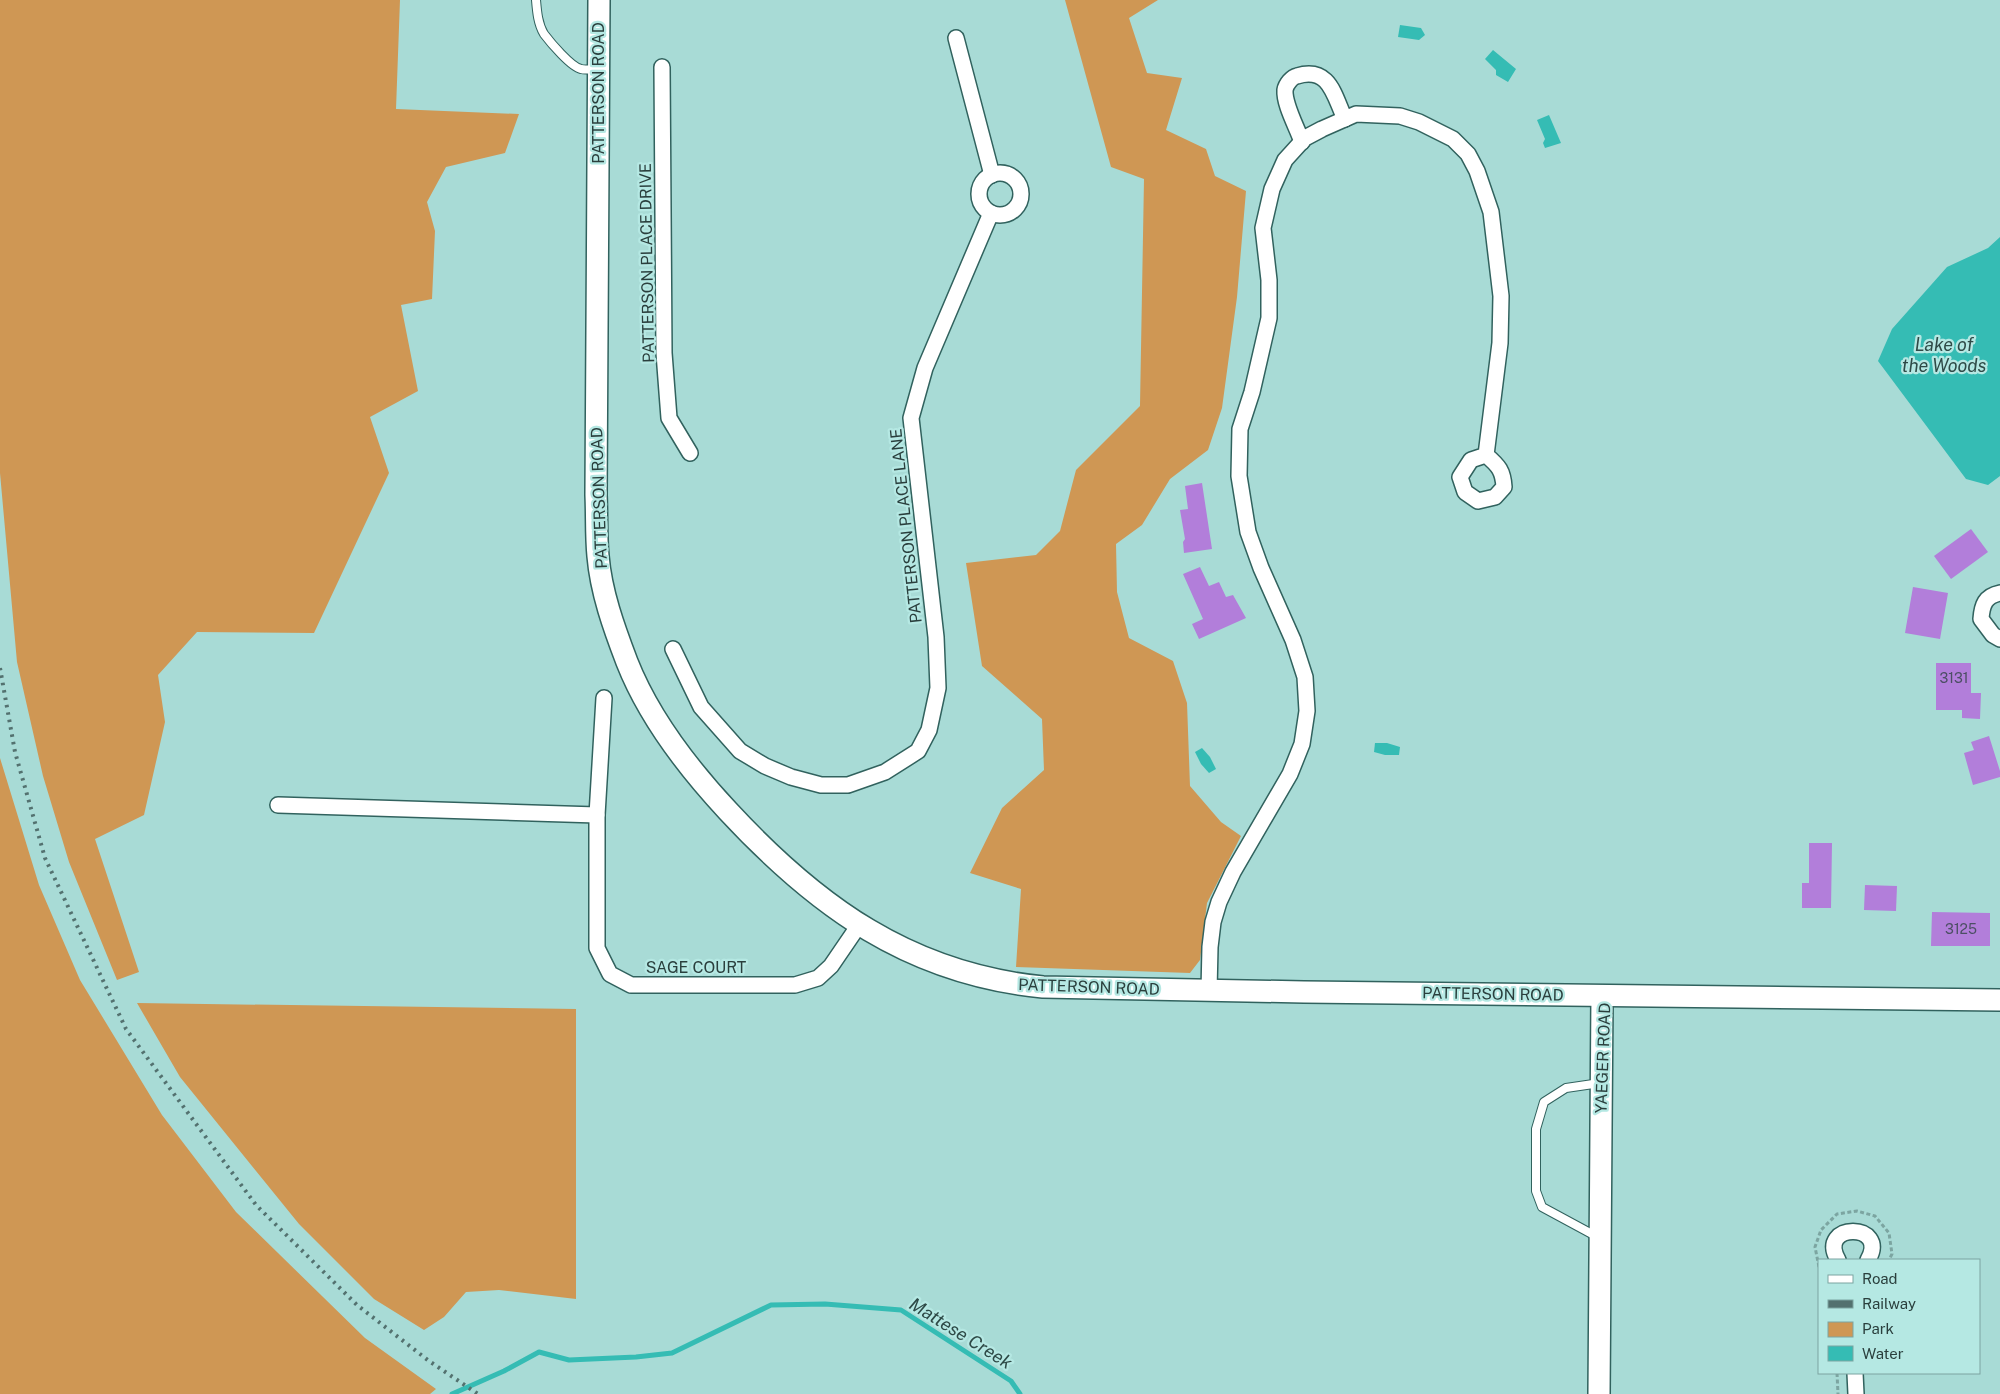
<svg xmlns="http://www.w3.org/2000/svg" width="2000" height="1394" font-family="'Public Sans',sans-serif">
<rect width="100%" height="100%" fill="#a8dbd6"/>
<g fill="#cf9754">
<path d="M0 0H400L396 109 519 114 505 153 446 167 427 202 435 231 432 299 401 305 418 391 370 417 389 473 314 633 197 632 158 675 165 722 144 815 95 839 139 972 117 980 69 862 43 776 17 662 0 473Z"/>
<path d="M1065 0H1158L1129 18 1147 73 1182 78 1166 130 1206 149 1215 176 1246 191 1237 297 1222 408 1208 450 1170 479 1142 525 1116 544 1117 592 1129 638 1173 661 1187 703 1190 786 1221 822 1241 836 1207 903 1200 960 1190 973 1016 967 1021 889 970 873 1002 808 1044 770 1042 719 982 666 966 563 1036 555 1060 531 1076 470 1140 406 1144 179 1111 167Z"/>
<path d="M0 758 39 885 80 980 162 1115 236 1212 365 1338 436 1389 430 1394H0Z"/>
<path d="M137 1003 576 1009V1299L499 1290 466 1292 444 1317 424 1330 374 1299 299 1224 180 1077Z"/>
</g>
<g fill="#35bcb4">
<path d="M1400 25 1421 28 1425 35 1419 40 1398 37Z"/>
<path d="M1493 50 1516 69 1508 82 1496 75V70L1485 59Z"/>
<path d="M1549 115 1561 143 1545 148 1543 143 1545 139 1537 120Z"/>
<path d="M2000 237V476L1988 485 1966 479 1878 361 1892 329 1947 267 1988 248Z"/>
<path d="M1375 743H1387L1400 747 1399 755H1385L1374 752Z"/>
<path d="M1202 748 1210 757 1216 769 1209 773 1201 764 1195 752Z"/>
</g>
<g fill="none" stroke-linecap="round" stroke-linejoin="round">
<path stroke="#35bcb4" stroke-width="5" d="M452 1394 504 1371 539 1352 569 1360 636 1357 672 1353 771 1305 825 1304 901 1310 1011 1381 1020 1394"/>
</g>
<g fill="#b27eda">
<path d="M1202 483 1212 549 1184 553 1183 542 1185 539 1180 510 1188 509 1185 486Z"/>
<path d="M1971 529 1988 552 1951 579 1934 556Z"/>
<path d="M1200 567 1209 586 1219 582 1226 597 1233 595 1246 618 1199 639 1192 624 1203 619 1183 574Z"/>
<path d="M1913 587 1948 593 1940 639 1905 633Z"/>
<path d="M1936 663H1971V693H1981L1980 719 1962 718V710H1936Z"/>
<path d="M1989 736 2000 771V777L1973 785 1964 753 1974 750 1971 742Z"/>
<path d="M1809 843H1832L1831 908H1802V883H1809Z"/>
<path d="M1865 885 1897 886 1896 911 1864 910Z"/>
<path d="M1932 912 1990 913V946H1931Z"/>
</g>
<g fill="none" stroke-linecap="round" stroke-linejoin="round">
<g stroke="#31625e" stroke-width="10">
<g id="lane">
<path d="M536 0C537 12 538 24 544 34 550 42 571 67 581 69 585 70 592 69 596 69"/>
<path d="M1599 1234H1592L1542 1207 1536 1191V1129L1544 1102 1566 1088 1600 1083"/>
</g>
</g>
<g stroke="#31625e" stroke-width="18">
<g id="street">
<path d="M956 38 992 175"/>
<path d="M662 67 664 353 669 418 690 453"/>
<path d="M1302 142C1297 127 1284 105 1285 90 1286 84 1292 77 1297 76 1330 66 1334 96 1345 119"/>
<circle cx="1000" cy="194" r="21"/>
<path d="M2000 593C1985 596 1982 605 1981 619L1993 635 2000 639"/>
<path d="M673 649 701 707 740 751 765 766 791 777 821 785H848L885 772 918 751 929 730 938 688 936 637 911 418 925 368 991 213"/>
<path d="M604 698 597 815V948L610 974 631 985H795L818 978 831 966 859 925"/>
<path d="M278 805 597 815"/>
<path d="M1209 991 1210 947 1213 922 1219 902 1233 872 1290 774 1302 744 1307 711 1305 677 1293 640 1261 568 1248 532 1239 476 1240 429 1252 392 1269 318V280L1263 228 1272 189 1285 160 1305 138 1322 129 1356 114 1400 116 1419 122 1453 139 1468 154 1477 171 1491 212 1501 296 1500 343 1486 455 1471 460 1460 477 1465 492 1478 501 1495 497 1504 487C1503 471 1499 466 1486 455"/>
<path d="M1838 1260C1816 1222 1890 1222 1868 1260"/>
<path d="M1855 1373 1856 1394"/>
</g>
</g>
<g stroke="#31625e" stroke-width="24">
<g id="secondary">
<path d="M599 0 596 495C597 516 596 536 598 556 601 592 614 628 627 662 649 718 687 767 728 811 817 907 910 974 1043 987L1304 992 2000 1000"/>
<path d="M1599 1394 1602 996"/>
</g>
</g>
<g stroke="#7ca5a1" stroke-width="3" stroke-dasharray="4 2.5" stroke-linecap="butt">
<path d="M1819 1267 1815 1247 1821 1230 1837 1214 1857 1211 1875 1216 1889 1233 1892 1254 1889 1260"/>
<path d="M1837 1373 1838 1394"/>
</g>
<use href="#lane" stroke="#fff" stroke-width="8"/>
<use href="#street" stroke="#fff" stroke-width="15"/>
<use href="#secondary" stroke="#fff" stroke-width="21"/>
<path stroke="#53716f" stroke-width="4" stroke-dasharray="2.5 5" stroke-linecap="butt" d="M0 668 15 752 45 858 126 1029 256 1205 357 1305 429 1361 478 1394"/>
</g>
<g text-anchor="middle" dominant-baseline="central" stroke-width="4.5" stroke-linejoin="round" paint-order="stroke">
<g font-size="14" fill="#4c4f64">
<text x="1954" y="678">3131</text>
<text x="1961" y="929">3125</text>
</g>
<g font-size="16" fill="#2a3f3d" stroke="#b5e8e3">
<text transform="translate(598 93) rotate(-90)">PATTERSON ROAD</text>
<text transform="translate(647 263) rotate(-91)">PATTERSON PLACE DRIVE</text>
<text transform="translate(599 498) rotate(-92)">PATTERSON ROAD</text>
<text transform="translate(906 526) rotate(-96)">PATTERSON PLACE LANE</text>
<text x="696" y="967">SAGE COURT</text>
<text transform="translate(1089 987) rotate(2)">PATTERSON ROAD</text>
<text transform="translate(1493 994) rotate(1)">PATTERSON ROAD</text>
<text transform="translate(1603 1058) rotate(-88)">YAEGER ROAD</text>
</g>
<g font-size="18" font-style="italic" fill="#2e4a47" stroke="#b5e8e3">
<text x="1944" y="344">Lake of<tspan x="1944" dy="21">the Woods</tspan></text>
<text transform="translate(961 1333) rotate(32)">Mattese Creek</text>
</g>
</g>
<rect x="1818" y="1259" width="162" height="115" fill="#b5e8e3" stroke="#7da4a1"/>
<rect x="1828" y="1275" width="25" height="8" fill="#ffffff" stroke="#7da4a1"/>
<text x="1862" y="1284" font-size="15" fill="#2a3f3d">Road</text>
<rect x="1828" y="1300" width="25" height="8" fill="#53716f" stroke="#7da4a1"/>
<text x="1862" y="1309" font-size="15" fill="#2a3f3d">Railway</text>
<rect x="1828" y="1322" width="25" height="15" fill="#cf9754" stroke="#7da4a1"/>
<text x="1862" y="1334" font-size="15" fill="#2a3f3d">Park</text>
<rect x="1828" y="1346" width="25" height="15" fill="#35bcb4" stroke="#7da4a1"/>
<text x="1862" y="1359" font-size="15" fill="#2a3f3d">Water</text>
</svg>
